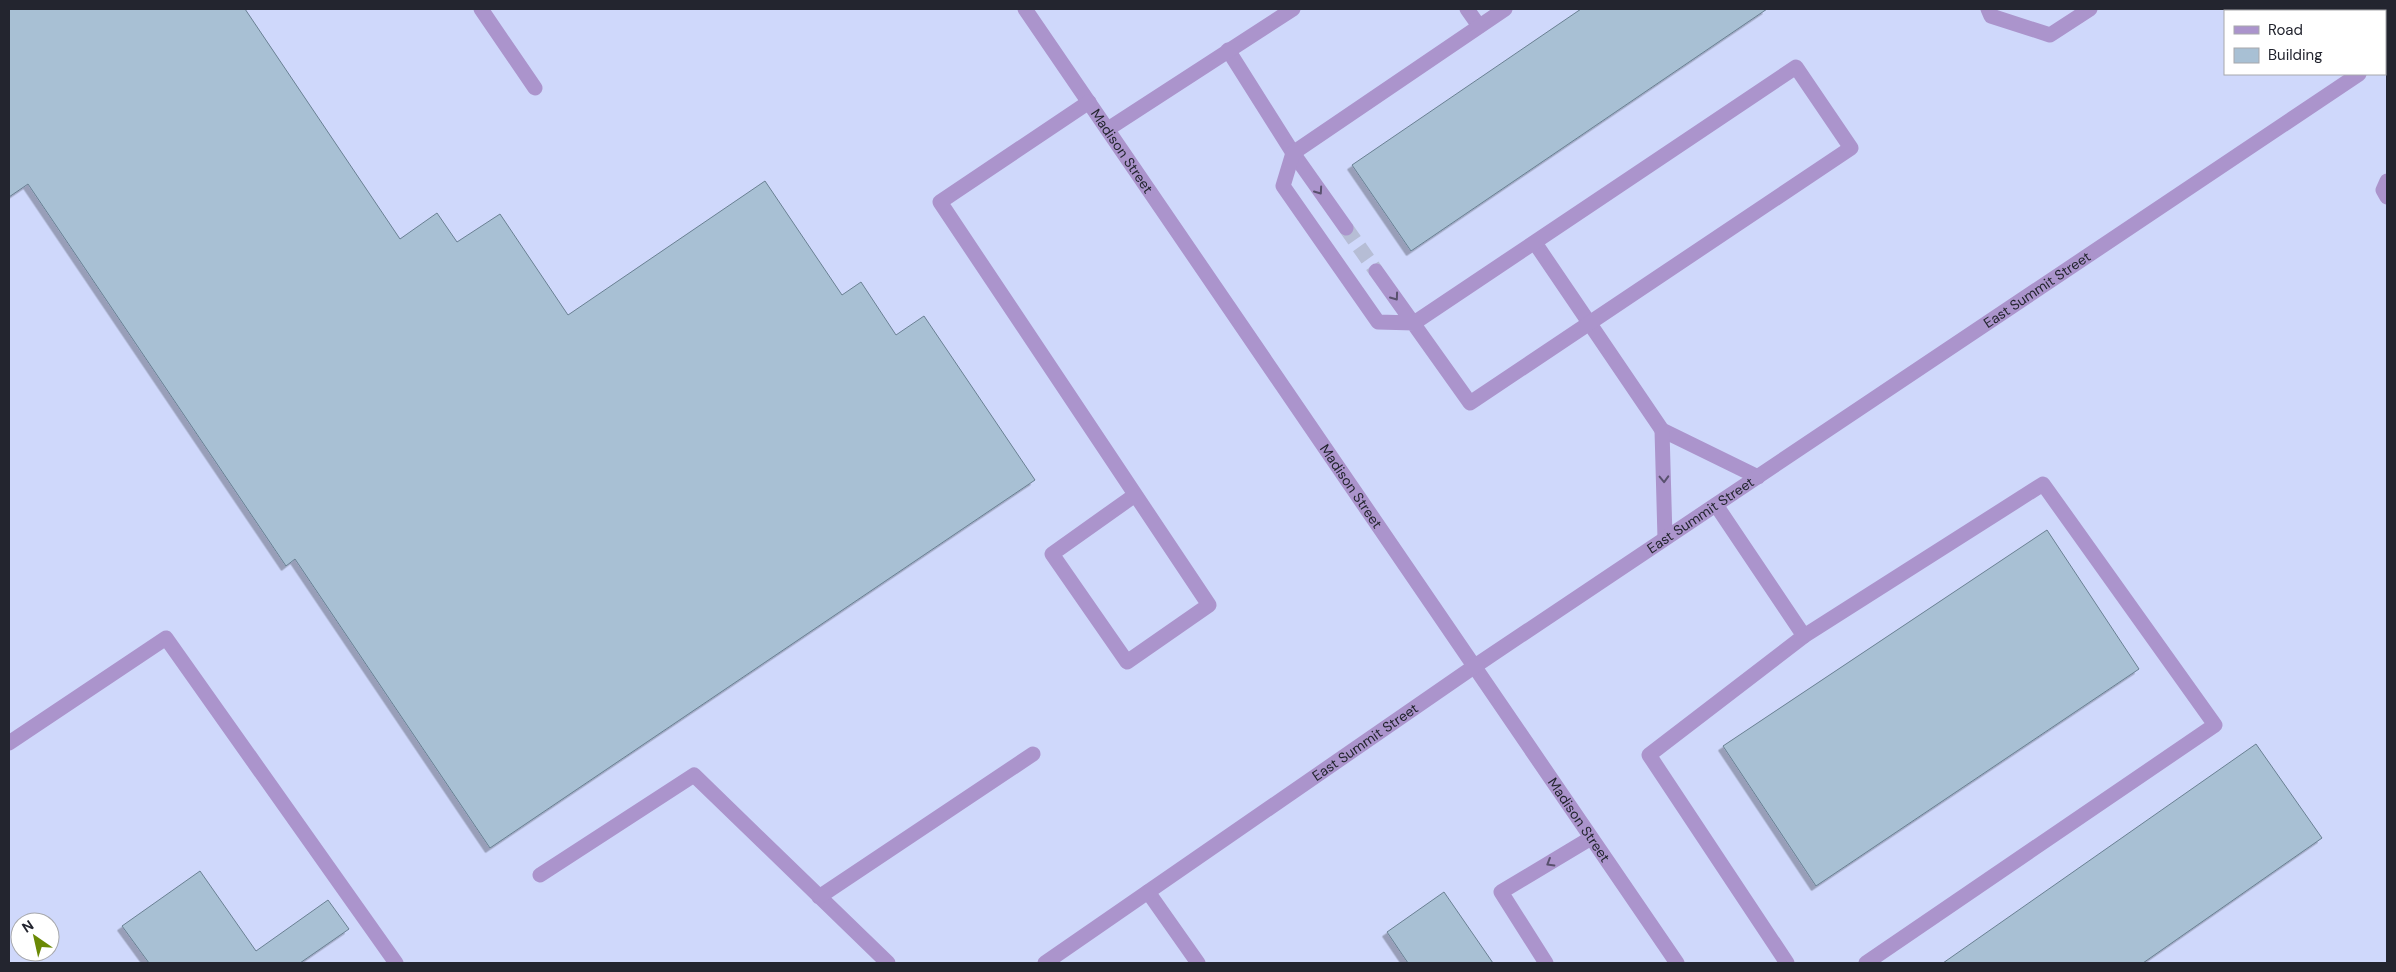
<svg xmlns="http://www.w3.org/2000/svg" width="2396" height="972" font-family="'DM Sans',sans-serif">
<defs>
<filter id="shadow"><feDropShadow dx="-4.5" dy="4.5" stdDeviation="0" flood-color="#0004"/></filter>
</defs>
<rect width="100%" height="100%" fill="#dbe3ff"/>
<path fill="#cfd8fb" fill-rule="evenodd" d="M9 9H2387V963H9ZM2225 11H2385V74H2225ZM20 922H50V952H20Z"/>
<g fill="#a8c0d4" stroke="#6a8093" filter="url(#shadow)">
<path d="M9 9H245L400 239 437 213 457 242 500 214 568 315 765 181 842 295 861 282 896 335 924 316 1035 480 490 848 295 559 286 566 28 184 9 197Z"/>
<path d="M1581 9H1767L1411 251 1352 165Z"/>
<path d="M2047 530 2139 669 1816 886 1723 746Z"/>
<path d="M2256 744 2322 838 2143 963H1943Z"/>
<path d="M200 871 256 951 328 900 349 929 300 963H149L122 926Z"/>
<path d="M1444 892 1493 963H1408L1387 932Z"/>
</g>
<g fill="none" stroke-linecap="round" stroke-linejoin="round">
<path stroke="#b6bdd5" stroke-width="15" stroke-dasharray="15 8" stroke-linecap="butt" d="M1346 228 1376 271"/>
<g stroke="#ab94cc" stroke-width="15">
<path d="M481 9 535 88"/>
<path id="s1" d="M1025 9 1677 963"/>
<path d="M1467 9 1479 26"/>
<path d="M1988 9 1991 16 2050 35 2090 9"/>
<path d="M1228 50 1293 153 1346 228"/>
<path d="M2385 57 2387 55"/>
<path d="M1089 102 940 202 1209 605 1127 662 1052 554 1135 495"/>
<path d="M1108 129 1293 9"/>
<path d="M2387 181 2383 190 2387 197"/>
<path d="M1535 243 1662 430 1758 477"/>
<path d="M1376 271 1470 403 1851 148 1796 67 1414 323 1378 322 1283 186 1293 153 1505 9"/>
<path d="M1662 430 1665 538"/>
<path d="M1716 505 1804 636 1649 755 1787 963"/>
<path d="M1804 636 2043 484 2215 725 1866 963"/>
<path d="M9 743 166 638 396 963"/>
<path d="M540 875 694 775 888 963"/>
<path d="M1148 892 1198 963"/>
<path d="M819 897 1033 754"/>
<path id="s2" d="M1045 963 1475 666 2359 74"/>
<path d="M1546 963 1501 892 1591 838"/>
</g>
</g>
<defs><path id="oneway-chevron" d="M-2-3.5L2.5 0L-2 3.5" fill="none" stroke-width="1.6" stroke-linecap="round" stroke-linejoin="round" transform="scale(1.25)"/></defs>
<g stroke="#59516e">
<use href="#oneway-chevron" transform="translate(1319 191) rotate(55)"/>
<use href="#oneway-chevron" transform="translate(1395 297) rotate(54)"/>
<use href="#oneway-chevron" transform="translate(1664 479) rotate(88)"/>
<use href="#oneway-chevron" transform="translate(1550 863) rotate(149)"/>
</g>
<g text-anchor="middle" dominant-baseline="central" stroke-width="5" stroke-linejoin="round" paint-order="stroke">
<g font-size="14" fill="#23252f" stroke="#fff">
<text stroke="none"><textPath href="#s1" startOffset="172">Madison Street</textPath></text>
<text stroke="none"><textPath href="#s2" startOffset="1199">East Summit Street</textPath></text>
<text stroke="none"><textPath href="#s1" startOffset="578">Madison Street</textPath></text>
<text stroke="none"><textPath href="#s2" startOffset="794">East Summit Street</textPath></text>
<text stroke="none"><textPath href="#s2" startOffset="389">East Summit Street</textPath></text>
<text stroke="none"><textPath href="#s1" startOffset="982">Madison Street</textPath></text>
</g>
</g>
<rect width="2396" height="972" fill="none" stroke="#23252f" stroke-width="20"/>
<rect x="2224" y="10" width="162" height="65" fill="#ffffff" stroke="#a7a8ac"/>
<rect x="2234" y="26" width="25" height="8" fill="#ab94cc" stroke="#a7a8ac"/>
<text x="2268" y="35" font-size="15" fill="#23252f">Road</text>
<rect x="2234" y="48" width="25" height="15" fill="#a8c0d4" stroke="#a7a8ac"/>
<text x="2268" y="60" font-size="15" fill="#23252f">Building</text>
<g transform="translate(35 937) rotate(326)"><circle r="24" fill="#ffffff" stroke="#a7a8ac"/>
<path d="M0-4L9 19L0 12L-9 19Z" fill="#6a8905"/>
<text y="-8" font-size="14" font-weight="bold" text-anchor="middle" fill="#23252f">N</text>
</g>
</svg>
